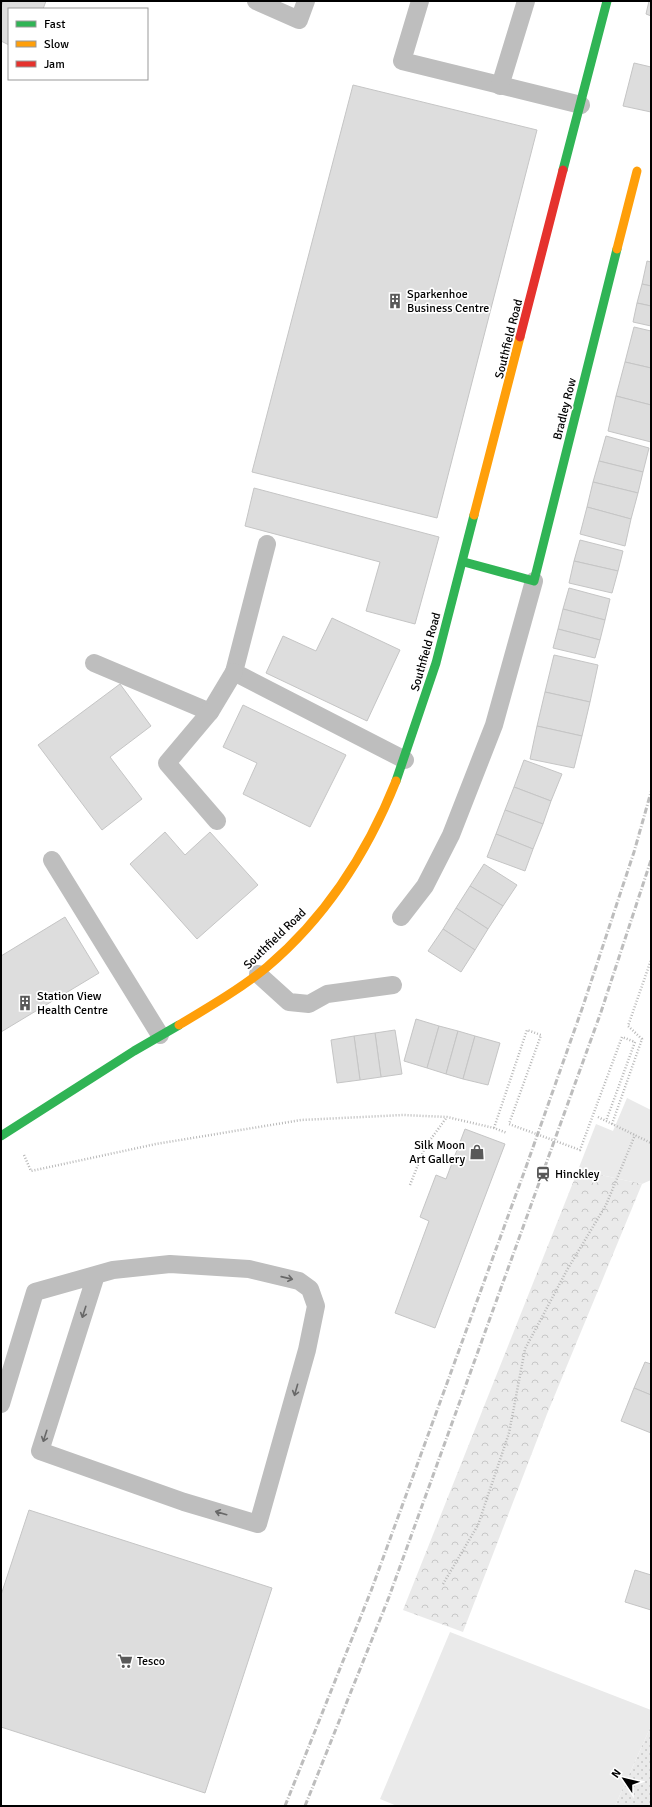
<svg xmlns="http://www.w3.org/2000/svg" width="652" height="1807" font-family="Signika,sans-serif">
<defs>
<pattern id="forest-crowns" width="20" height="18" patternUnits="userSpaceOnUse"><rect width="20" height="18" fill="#eaeaea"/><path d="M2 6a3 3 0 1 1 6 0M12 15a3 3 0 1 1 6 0" fill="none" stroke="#c7c7c7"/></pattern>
<pattern id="park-dots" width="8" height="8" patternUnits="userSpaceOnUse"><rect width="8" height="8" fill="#eaeaea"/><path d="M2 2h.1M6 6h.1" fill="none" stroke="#c7c7c7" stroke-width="1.8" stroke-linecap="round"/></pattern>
</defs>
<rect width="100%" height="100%" fill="#fff"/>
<g fill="#eaeaea">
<path d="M627 1098 651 1110V1180L642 1184 578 1170 596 1124 613 1131Z"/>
<path d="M450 1632 651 1710V1726L615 1806H397L380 1799Z"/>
</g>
<path fill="url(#forest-crowns)" d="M578 1170 642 1184 547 1414 463 1632 403 1610Z"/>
<path fill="url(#park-dots)" d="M651 1726V1806H615Z"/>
<g fill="#ddd" stroke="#c5c5c5">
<path d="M3 1H46L43 9H9V45L1 41V7Z"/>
<path d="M649 1H651V16L646 14Z"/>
<path d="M634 63 651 67V112L623 106Z"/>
<path d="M353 85 537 130 437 518 252 472Z"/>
<path d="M647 261 651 262V286L642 284Z"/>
<path d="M642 284 651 286V306L637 303Z"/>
<path d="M637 303 651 306V326L633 322Z"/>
<path d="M634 327 651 331V368L625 362Z"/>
<path d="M625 362 651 368V405L616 396Z"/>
<path d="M616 396 651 405V442L608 431Z"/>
<path d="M606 436 649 448 643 472 599 461Z"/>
<path d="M599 461 643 472 638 493 593 482Z"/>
<path d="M593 482 638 493 631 519 587 507Z"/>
<path d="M254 488 439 537 415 624 366 611 380 562 245 526Z"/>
<path d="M587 507 631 519 625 546 580 534Z"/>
<path d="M580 540 623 551 618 571 574 561Z"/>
<path d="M574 561 618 571 612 593 569 583Z"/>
<path d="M569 588 610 599 605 620 563 609Z"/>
<path d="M563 609 605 620 600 640 558 629Z"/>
<path d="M332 618 400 650 367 721 266 673 283 636 316 651Z"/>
<path d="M558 629 600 640 595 658 553 648Z"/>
<path d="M554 655 598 665 590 702 545 692Z"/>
<path d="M120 684 151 726 110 757 142 799 102 830 38 745Z"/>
<path d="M545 692 590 702 582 736 537 726Z"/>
<path d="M243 705 346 755 310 827 243 794 257 763 223 747Z"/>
<path d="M537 726 582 736 574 768 530 759Z"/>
<path d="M524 760 562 774 551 801 514 787Z"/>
<path d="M514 787 551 801 543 824 505 810Z"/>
<path d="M505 810 543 824 533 849 496 834Z"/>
<path d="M165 832 185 855 210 832 258 885 197 939 130 864Z"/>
<path d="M496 834 533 849 525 871 487 857Z"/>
<path d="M484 864 517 885 503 906 470 886Z"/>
<path d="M470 886 503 906 488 929 456 908Z"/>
<path d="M456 908 488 929 475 950 443 929Z"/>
<path d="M65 917 99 973 1 1032V956Z"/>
<path d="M443 929 475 950 461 972 428 951Z"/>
<path d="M416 1019 439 1026 427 1068 404 1061Z"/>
<path d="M439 1026 458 1031 446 1074 427 1068Z"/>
<path d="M395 1030 402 1074 381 1077 375 1033Z"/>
<path d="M458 1031 475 1036 463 1079 446 1074Z"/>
<path d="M375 1033 381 1077 360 1080 354 1036Z"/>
<path d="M354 1036 360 1080 337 1083 331 1040Z"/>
<path d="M475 1036 500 1043 488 1085 463 1079Z"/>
<path d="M465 1129 505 1144 435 1328 395 1313 429 1221 420 1217 436 1175 446 1179Z"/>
<path d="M645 1362 651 1364V1395L634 1388Z"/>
<path d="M634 1388 651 1395V1433L621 1421Z"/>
<path d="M29 1510 272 1588 205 1793 1 1727V1595Z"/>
<path d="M635 1570 651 1575V1610L625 1602Z"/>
</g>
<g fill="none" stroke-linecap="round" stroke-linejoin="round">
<g stroke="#b8b8b8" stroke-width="2.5" stroke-dasharray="1 2" stroke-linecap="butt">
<path d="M598 1117 651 1143"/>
<path d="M612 1124 642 1039 628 1026 651 960"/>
<path d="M24 1155 31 1171 156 1144 301 1120 403 1115 447 1117 494 1128 507 1133"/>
<path d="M410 1185 425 1147 447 1117"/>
<path d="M443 1584 478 1525 509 1433 525 1349 567 1270 606 1205 635 1135"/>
</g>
<g stroke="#bebebe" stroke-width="18">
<path d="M256 1 299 20 306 1"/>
<path d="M420 1 402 61 581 105"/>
<path d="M500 86 526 1"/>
<path d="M267 544 234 672 405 760"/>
<path d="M94 663 210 712 234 672"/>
<path d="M210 712 167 763 217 821"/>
<path d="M52 860 160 1035"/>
<path d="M401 917 425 886 451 835 494 725 534 581"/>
<path d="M258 974 289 1002 309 1004 327 994 393 985"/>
<path d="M1 1404 35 1292 113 1270 170 1264 249 1269 299 1281 310 1289 316 1306 307 1350 258 1524 184 1502 40 1451 96 1275"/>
</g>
<g stroke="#30b455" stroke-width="9">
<path d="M563 170 607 1"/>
<path d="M464 562 534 581 617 249"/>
<path d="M396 781 436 663 474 515"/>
<path d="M1 1136 134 1051 179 1025"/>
</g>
<g stroke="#ff9f0a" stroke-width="9">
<path d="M617 249 637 171"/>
<path d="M474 515 520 337"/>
<path d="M179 1025C209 1007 240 989 267 967 326 917 368 851 396 781"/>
</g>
<path stroke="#e5322d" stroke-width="9" d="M520 337 563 170"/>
<g stroke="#bdbdbd" stroke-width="3" stroke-dasharray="6 2 1 2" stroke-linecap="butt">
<path d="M285 1806 371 1591 526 1167 583 1006 634 852 651 792"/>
<path d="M305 1806 389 1597 601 1012 651 860"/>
</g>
<path stroke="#b8b8b8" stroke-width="2.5" stroke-dasharray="1 2" stroke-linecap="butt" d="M494 1128 527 1030 541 1035 509 1124 580 1150 622 1037 635 1042 606 1121"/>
</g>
<defs><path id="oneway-shaft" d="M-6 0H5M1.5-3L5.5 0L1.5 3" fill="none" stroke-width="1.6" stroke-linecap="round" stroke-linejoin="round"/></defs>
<g stroke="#686868">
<use href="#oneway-shaft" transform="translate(287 1278) rotate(13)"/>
<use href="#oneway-shaft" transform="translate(84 1312) rotate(108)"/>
<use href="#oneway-shaft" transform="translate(296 1390) rotate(106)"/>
<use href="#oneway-shaft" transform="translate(45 1436) rotate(108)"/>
<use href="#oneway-shaft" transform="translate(221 1513) rotate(-164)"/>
</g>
<defs>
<g id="building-bare" transform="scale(1.2)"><path d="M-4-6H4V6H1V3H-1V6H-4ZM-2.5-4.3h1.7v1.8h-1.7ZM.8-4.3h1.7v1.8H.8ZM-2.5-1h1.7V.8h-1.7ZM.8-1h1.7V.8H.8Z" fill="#595959" stroke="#fff" stroke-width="2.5" paint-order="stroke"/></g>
<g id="shop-bare" transform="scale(1.2)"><path d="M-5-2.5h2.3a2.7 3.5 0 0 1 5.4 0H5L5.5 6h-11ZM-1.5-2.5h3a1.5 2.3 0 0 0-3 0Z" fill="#595959" stroke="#fff" stroke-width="2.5" paint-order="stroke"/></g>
<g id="station-bare" transform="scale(1.2)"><path d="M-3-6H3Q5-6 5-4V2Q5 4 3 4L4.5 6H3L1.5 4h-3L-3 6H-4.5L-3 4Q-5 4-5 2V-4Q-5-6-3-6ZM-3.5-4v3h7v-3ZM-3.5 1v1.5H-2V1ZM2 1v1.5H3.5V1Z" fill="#595959" stroke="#fff" stroke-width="2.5" paint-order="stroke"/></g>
<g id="supermarket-bare" transform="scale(1.2)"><path d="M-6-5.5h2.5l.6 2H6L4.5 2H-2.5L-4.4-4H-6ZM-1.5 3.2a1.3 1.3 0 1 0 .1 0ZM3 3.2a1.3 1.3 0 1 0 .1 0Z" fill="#595959" stroke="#fff" stroke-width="2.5" paint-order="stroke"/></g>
</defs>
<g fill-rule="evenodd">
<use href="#building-bare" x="395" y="301"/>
<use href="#building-bare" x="25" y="1003"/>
<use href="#shop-bare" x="477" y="1152"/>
<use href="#station-bare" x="543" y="1174"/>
<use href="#supermarket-bare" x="125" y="1661"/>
</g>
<g text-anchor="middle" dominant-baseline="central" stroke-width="3.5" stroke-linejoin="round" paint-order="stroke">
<g font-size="12" fill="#000" stroke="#fff" text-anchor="start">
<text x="407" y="294">Sparkenhoe<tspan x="407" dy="14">Business Centre</tspan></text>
<text x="37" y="996">Station View<tspan x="37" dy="14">Health Centre</tspan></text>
<text x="465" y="1145" text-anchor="end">Silk Moon<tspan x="465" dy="14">Art Gallery</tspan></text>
<text x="555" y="1174">Hinckley</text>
<text x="137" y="1661">Tesco</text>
</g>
<g font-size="12" fill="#000" stroke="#fff">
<text transform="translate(509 339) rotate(-76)">Southfield Road</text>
<text transform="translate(565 409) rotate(-76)">Bradley Row</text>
<text transform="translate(426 652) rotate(-74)">Southfield Road</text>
<text transform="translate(275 939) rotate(-44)">Southfield Road</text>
</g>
</g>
<rect width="652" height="1807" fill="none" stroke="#000000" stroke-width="4"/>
<rect x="8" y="8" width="140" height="72" fill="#ffffff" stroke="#999999"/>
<rect x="16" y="21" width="20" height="6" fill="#30b455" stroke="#999999"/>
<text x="44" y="28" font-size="12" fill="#000000">Fast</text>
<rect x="16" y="41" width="20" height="6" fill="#ff9f0a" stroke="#999999"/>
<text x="44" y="48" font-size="12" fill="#000000">Slow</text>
<rect x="16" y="61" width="20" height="6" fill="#e5322d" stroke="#999999"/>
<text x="44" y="68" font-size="12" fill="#000000">Jam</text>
<g transform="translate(624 1779) rotate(305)" stroke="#ffffff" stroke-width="3" paint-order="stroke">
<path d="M0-3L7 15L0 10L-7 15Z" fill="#000000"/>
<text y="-6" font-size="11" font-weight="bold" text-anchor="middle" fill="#000000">N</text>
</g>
</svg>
